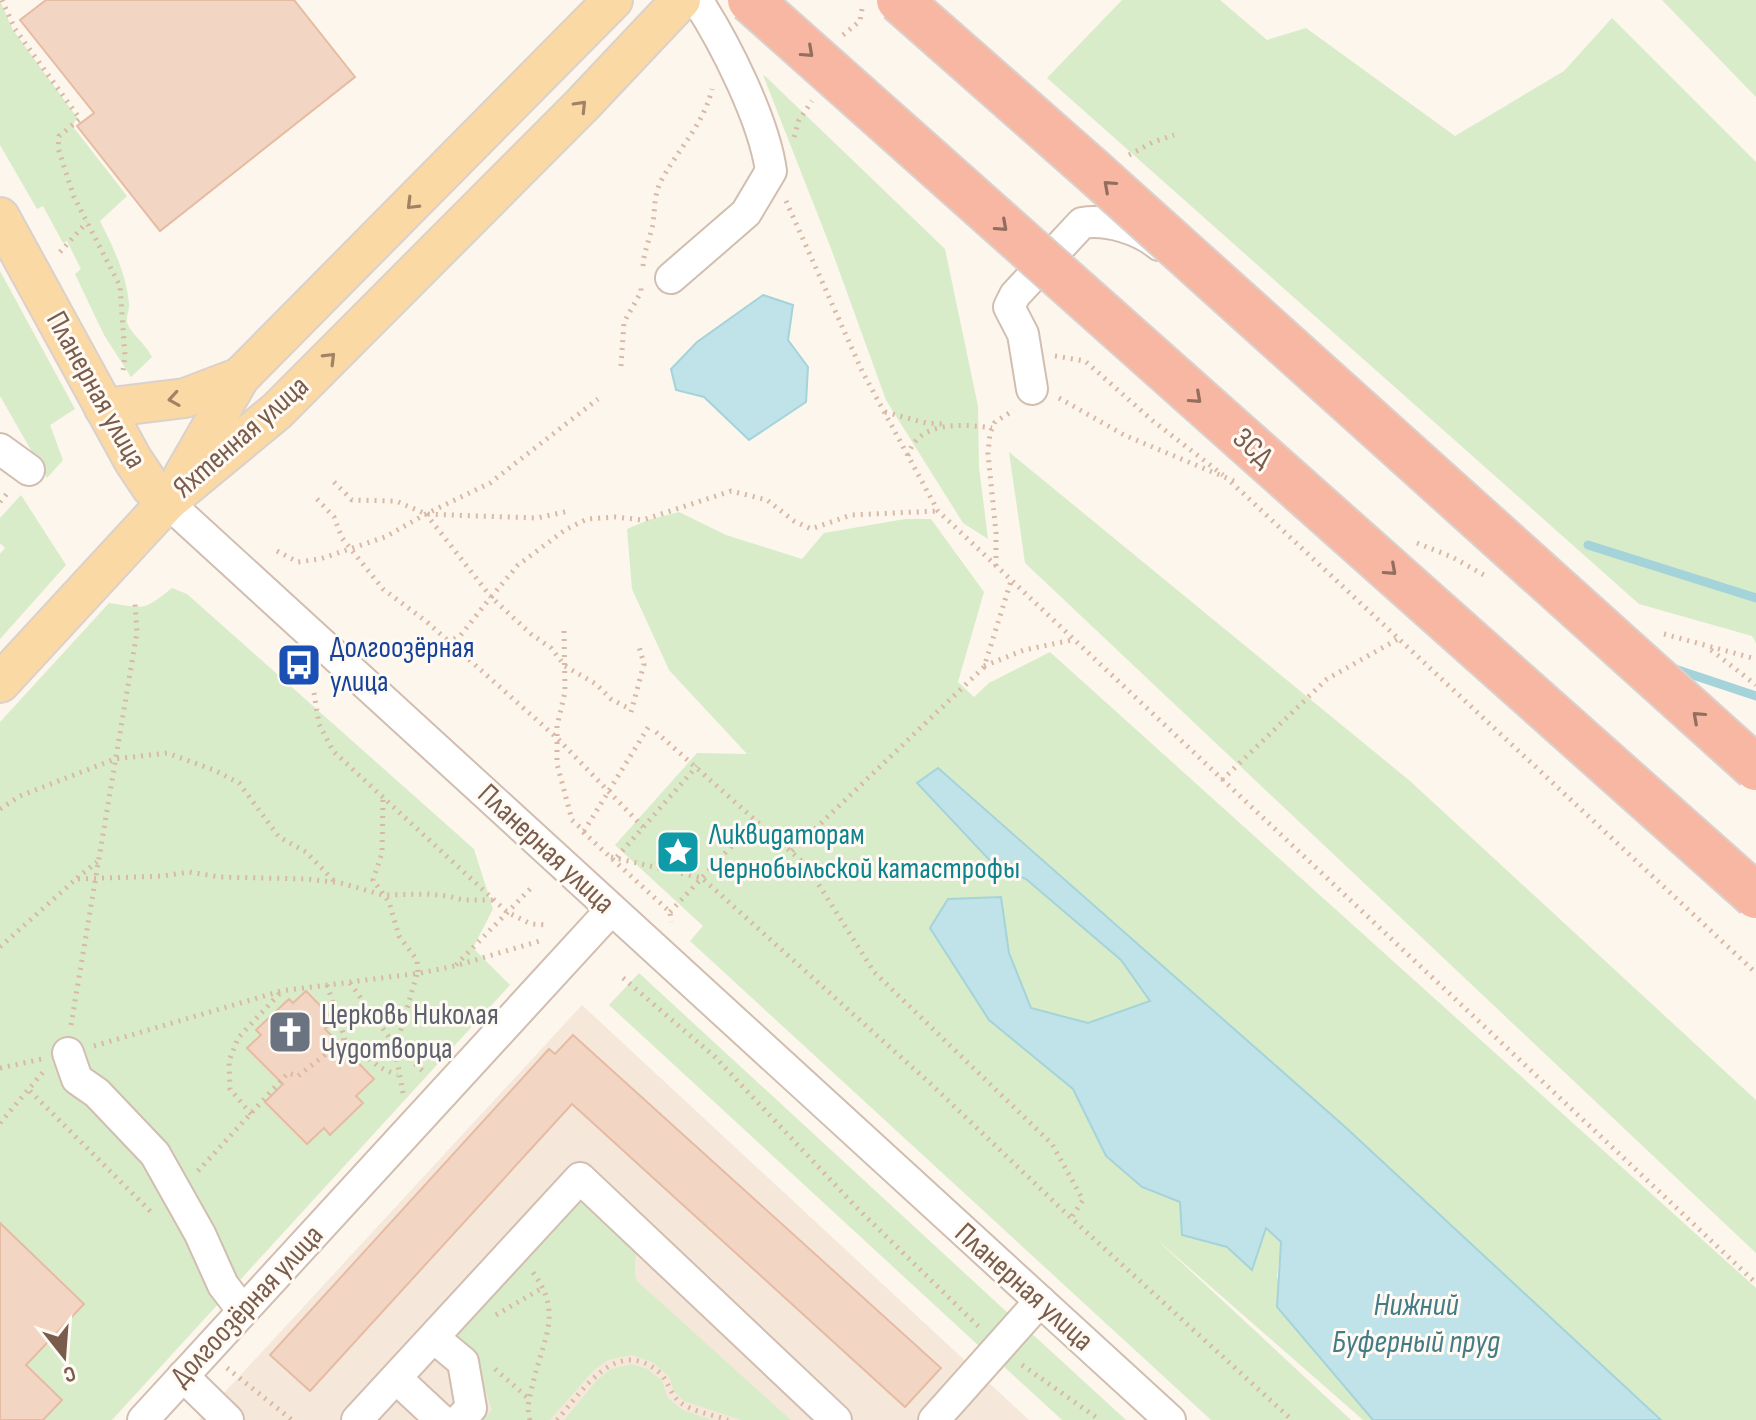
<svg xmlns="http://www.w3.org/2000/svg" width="1756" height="1420" font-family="'Sofia Sans Condensed',sans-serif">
<rect width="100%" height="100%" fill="#fdf6ec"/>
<path fill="#f5e8da" d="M582 1005 1029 1420H199Z"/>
<g fill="#d8ecc9">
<path d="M1122 0H1220L1267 40 1306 28 1455 136 1564 71 1612 18 1756 162V643L1752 636 1639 604 1047 78Z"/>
<path d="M1662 0H1756V97Z"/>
<path d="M0 1 13 30 78 119 74 122V128L127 196 100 221C113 247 126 273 129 303 130 309 126 316 127 322 129 332 146 344 152 357L131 377 104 335 75 274 81 269 67 241 63 243 43 206 37 209 0 145Z"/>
<path d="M763 75 766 77 945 249 978 406 979 467 988 539 963 523 886 400 832 251Z"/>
<path d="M0 271 75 409 50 425 63 460 47 478 0 396Z"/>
<path d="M1009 452 1410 781 1756 1100V1253L1025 563Z"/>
<path d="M21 495 66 565 0 639V554L5 548 0 543V518Z"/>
<path d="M679 512 726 535 802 559 824 533 905 519H931L984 592 958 682 974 697 989 683 1050 652 1756 1288V1420H1661L1343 1125 938 768 995 866 1026 879 1121 960 1150 1001 1088 1023 1031 1008 1009 953 1001 897 930 928 989 1020 1073 1089 1106 1156 1142 1187 1180 1202 1183 1235 1227 1247 1252 1269 1266 1227 1281 1242 1277 1277 1309 1345 1373 1420H1363L1154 1237 1351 1420H1211L690 941 703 926 615 845 697 753 747 754 669 670 632 589 627 529 648 520Z"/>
<path d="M172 588 187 594 474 849 493 909 473 948 510 985 112 1420H0V722L109 603C146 608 142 612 172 588Z"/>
<path d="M639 973 1009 1314 979 1346 609 1005Z"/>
<path d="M583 1197 635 1244C638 1258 632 1268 637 1281L791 1420H741L684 1401 674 1391 669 1376 652 1362 632 1355 608 1360 594 1370 550 1420H482L492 1410 474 1359 450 1338Z"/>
<path d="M1030 1332 1126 1420H1062L1001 1364Z"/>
<path d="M632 1364 648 1369 662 1381 668 1398 683 1410 712 1420H564L597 1380 611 1369Z"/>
</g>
<g fill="#bfe3e8" stroke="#a5d3da" stroke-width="2">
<path d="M763 295 793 305 788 340 808 367 806 402 749 440 704 397 676 390 671 369 697 342Z"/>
<path d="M938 768 1343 1125 1661 1420H1373L1277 1307 1281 1242 1266 1228 1252 1270 1227 1247 1182 1235 1180 1202 1142 1187 1106 1156 1073 1089 989 1020 930 928 948 899 1001 897 1009 953 1031 1008 1088 1023 1150 1001 1121 960 1026 879 995 866 917 783Z"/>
</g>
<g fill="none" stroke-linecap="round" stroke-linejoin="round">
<g stroke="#a5d3da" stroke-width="9">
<path d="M1588 545 1756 598"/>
<path d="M1672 668 1756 696"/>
</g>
</g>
<g fill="#f3d5c3" stroke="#e6bba3" stroke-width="2">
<path d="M46 0H294L355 77 160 231 77 126 94 113 20 20Z"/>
<path d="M306 991 334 1020 325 1029 374 1079 356 1096 363 1103 330 1135 324 1128 307 1144 265 1102 283 1084 247 1048 261 1035 256 1030 289 999 293 1003Z"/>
<path d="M573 1035 941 1368 905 1407 572 1104 310 1391 270 1355 549 1049 555 1054Z"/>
<path d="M0 1223 84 1304 26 1365 62 1400 43 1420H0Z"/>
</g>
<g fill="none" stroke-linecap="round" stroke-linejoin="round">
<g stroke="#d1beb0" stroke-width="34">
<g id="minor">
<path d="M671 278 746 213 771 171C764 120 725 43 697 0"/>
<path d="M1032 389 1023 334 1009 307 1015 295 1082 223C1107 219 1140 229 1159 245"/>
<path d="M0 449 29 470"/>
<path d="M167 502 1170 1420"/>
<path d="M68 1053 77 1079 97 1093 155 1154 200 1234 223 1285 243 1311"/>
<path d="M434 1338 463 1362 471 1408 459 1420"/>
<path d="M183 1376 228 1420"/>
<path d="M397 1379 441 1420"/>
<path d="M143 1420 611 910"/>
<path d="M357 1420 580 1178 836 1420"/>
<path d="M934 1420 1040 1301"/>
</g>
</g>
<g stroke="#dad1cd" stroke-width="42">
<g id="major">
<path d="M0 217 133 460 151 487 167 502"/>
<path d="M104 408 185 398 240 377"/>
<path d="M183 476 240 377 613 0"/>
<path d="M0 683 167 502 277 411 582 105 681 0"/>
</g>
</g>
<g stroke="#d9b8a5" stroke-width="5" stroke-dasharray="2 6" stroke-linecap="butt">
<path d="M2 0 15 29 80 119 59 136 58 148 74 197 120 286 125 356 123 371"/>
<path d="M843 35 860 21 862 9"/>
<path d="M794 137 799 120 812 101"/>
<path d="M1129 155 1153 142 1174 135"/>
<path d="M786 201 862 371 938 511 1756 1283"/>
<path d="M60 252 87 222"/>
<path d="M643 266C644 251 650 238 653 224 655 208 654 195 661 181 678 149 704 124 712 89"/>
<path d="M1055 356 1085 361 1153 421 1223 475"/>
<path d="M621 366 624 322 641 292V284"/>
<path d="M1059 398 1124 435 1234 481"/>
<path d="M885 412 926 423 946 424"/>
<path d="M908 456C917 420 965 424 992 428"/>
<path d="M334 482 352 500 396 501 426 514 478 516 537 518 569 511"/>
<path d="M1231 482 1756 973"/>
<path d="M317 499 334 517 342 538 383 589 427 622 557 738 643 827"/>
<path d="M0 502 9 491"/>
<path d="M426 514 491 597 460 636 448 642"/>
<path d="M1417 543 1452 557 1484 575"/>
<path d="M277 551 298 562 320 559 385 537 426 514 490 483 598 399"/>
<path d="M996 566V533L988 454 990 433 995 422 1014 410"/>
<path d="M564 631 565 692 557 726V764L572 820 584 831 649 726"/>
<path d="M1664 634 1756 659"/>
<path d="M1711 650 1756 685"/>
<path d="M984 666 1024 650 1072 640"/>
<path d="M314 693 319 724 333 751 507 912 531 924 549 925"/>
<path d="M626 707 611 699 596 684 565 666 551 648 531 634 491 597 518 565 565 530 587 519 615 517 643 520 731 491 767 500 794 521 811 529 851 515 938 511"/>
<path d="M631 712 644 664 638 643"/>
<path d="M656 732 807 866 874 972 1052 1144 1083 1200 1071 1218"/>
<path d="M1222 780 1327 679 1398 639"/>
<path d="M383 800 382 853 373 880 389 902 399 936 417 960 418 973"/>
<path d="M0 809 20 796 115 759 167 753 214 770 239 783 279 837 306 852 334 881"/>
<path d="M583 832 670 912 671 922"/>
<path d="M792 851 984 667 1011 581"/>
<path d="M611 857 702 878 933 1086 1071 1218 1292 1420"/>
<path d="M617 857 697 766"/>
<path d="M77 878 97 862"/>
<path d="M670 912 756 820"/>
<path d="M0 947 76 879 163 876 189 872 220 877 307 879 341 883 383 895 427 894 448 896 463 900H493"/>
<path d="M456 965 533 886"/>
<path d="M623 978 715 1057 856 1207 979 1327"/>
<path d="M350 983 396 1047 424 1072"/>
<path d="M327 985 345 1039 379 1067 397 1075"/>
<path d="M71 1025 137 632 135 604"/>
<path d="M94 1046 281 991 420 973 455 966 543 940"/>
<path d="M0 1068 42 1059"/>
<path d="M30 1091 152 1213"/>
<path d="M403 1093 395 1050 417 974"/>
<path d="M251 1114 230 1089 229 1061 238 1038 281 992"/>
<path d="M0 1123 44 1071"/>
<path d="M198 1171 288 1073 298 1076 345 1039"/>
<path d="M496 1315 544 1287"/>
<path d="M1022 1365 1100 1420"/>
<path d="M227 1368 292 1420"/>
<path d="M495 1369 529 1399"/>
<path d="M530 1420C526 1408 530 1395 533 1383 544 1336 564 1312 531 1270"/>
<path d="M557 1420C583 1390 617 1335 660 1373 669 1382 670 1395 681 1403 693 1412 714 1415 728 1420"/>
</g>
<use href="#minor" stroke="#fff" stroke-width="30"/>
<use href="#major" stroke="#fbd9a5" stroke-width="38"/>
<g stroke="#dad1cd" stroke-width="48" stroke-linecap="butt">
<g id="highway-bridge">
<path d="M750 0 1756 896"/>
<path d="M899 0 1092 170 1756 768"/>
</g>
</g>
<use href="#highway-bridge" stroke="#f7b7a3" stroke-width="44"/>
</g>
<defs><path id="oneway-chevron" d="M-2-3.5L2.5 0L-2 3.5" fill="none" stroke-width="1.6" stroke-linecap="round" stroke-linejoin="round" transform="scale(2)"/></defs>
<g stroke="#936e5e">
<use href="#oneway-chevron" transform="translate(808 52) rotate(42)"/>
<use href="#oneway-chevron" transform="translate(1109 186) rotate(-138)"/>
<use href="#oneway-chevron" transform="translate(1002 226) rotate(42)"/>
<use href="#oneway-chevron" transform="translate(1196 398) rotate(42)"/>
<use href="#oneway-chevron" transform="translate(1391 570) rotate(42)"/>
<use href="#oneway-chevron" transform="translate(1698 717) rotate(-138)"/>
</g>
<g stroke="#a18267">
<use href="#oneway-chevron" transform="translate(581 106) rotate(-46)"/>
<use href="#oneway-chevron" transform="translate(412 204) rotate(135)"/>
<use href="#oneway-chevron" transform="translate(330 358) rotate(-45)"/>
<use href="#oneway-chevron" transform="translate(174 399) rotate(171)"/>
</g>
<defs>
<g id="bus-square" transform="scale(2.3)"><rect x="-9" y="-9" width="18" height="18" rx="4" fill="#1a4fb4" stroke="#fffaf3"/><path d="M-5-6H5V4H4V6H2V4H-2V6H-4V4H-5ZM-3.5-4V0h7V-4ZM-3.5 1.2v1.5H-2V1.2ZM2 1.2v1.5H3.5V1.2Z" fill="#fff"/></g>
<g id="sight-square" transform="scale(2.3)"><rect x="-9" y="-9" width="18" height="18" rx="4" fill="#0f9aa8" stroke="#fffaf3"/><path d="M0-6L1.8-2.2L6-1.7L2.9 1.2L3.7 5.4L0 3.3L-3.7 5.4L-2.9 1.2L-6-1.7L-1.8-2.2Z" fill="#fff"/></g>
<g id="church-square" transform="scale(2.3)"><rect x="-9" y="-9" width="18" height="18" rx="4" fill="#6b7280" stroke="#fffaf3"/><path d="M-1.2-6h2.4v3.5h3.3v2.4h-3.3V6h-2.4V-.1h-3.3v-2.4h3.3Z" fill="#fff"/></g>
</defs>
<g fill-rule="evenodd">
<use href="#bus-square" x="299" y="665"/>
<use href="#sight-square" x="678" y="852"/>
<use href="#church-square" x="290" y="1032"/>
</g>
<g text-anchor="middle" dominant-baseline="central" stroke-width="6" stroke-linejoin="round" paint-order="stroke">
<g font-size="30" fill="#7a5c4d" stroke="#fffaf3">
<text transform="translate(96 390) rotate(61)">Планерная улица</text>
<text transform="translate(241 437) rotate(-41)">Яхтенная улица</text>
<text transform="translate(1253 448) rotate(42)">ЗСД</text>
<text transform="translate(546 849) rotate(43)">Планерная улица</text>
<text transform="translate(1024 1287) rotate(42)">Планерная улица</text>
<text transform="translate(247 1306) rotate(-47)">Долгоозёрная улица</text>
</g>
<g font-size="30" fill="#164399" stroke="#fffaf3" text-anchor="start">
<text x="330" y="648">Долгоозёрная<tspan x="330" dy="34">улица</tspan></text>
</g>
<g font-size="30" fill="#0d838f" stroke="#fffaf3" text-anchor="start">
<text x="709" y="835">Ликвидаторам<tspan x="709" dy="34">Чернобыльской катастрофы</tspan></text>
</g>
<g font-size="30" fill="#5b616d" stroke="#fffaf3" text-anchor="start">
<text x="321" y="1015">Церковь Николая<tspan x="321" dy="34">Чудотворца</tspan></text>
</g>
<g font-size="32" font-style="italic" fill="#437c86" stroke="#fffaf3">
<text x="1416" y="1305">Нижний<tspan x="1416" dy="37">Буферный пруд</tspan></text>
</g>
</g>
<g transform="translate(64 1356) rotate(163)" stroke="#fffaf3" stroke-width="6" paint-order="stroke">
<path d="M0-6L14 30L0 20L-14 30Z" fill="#7a5c4d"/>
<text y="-12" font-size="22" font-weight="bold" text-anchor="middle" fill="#7a5c4d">С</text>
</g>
</svg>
